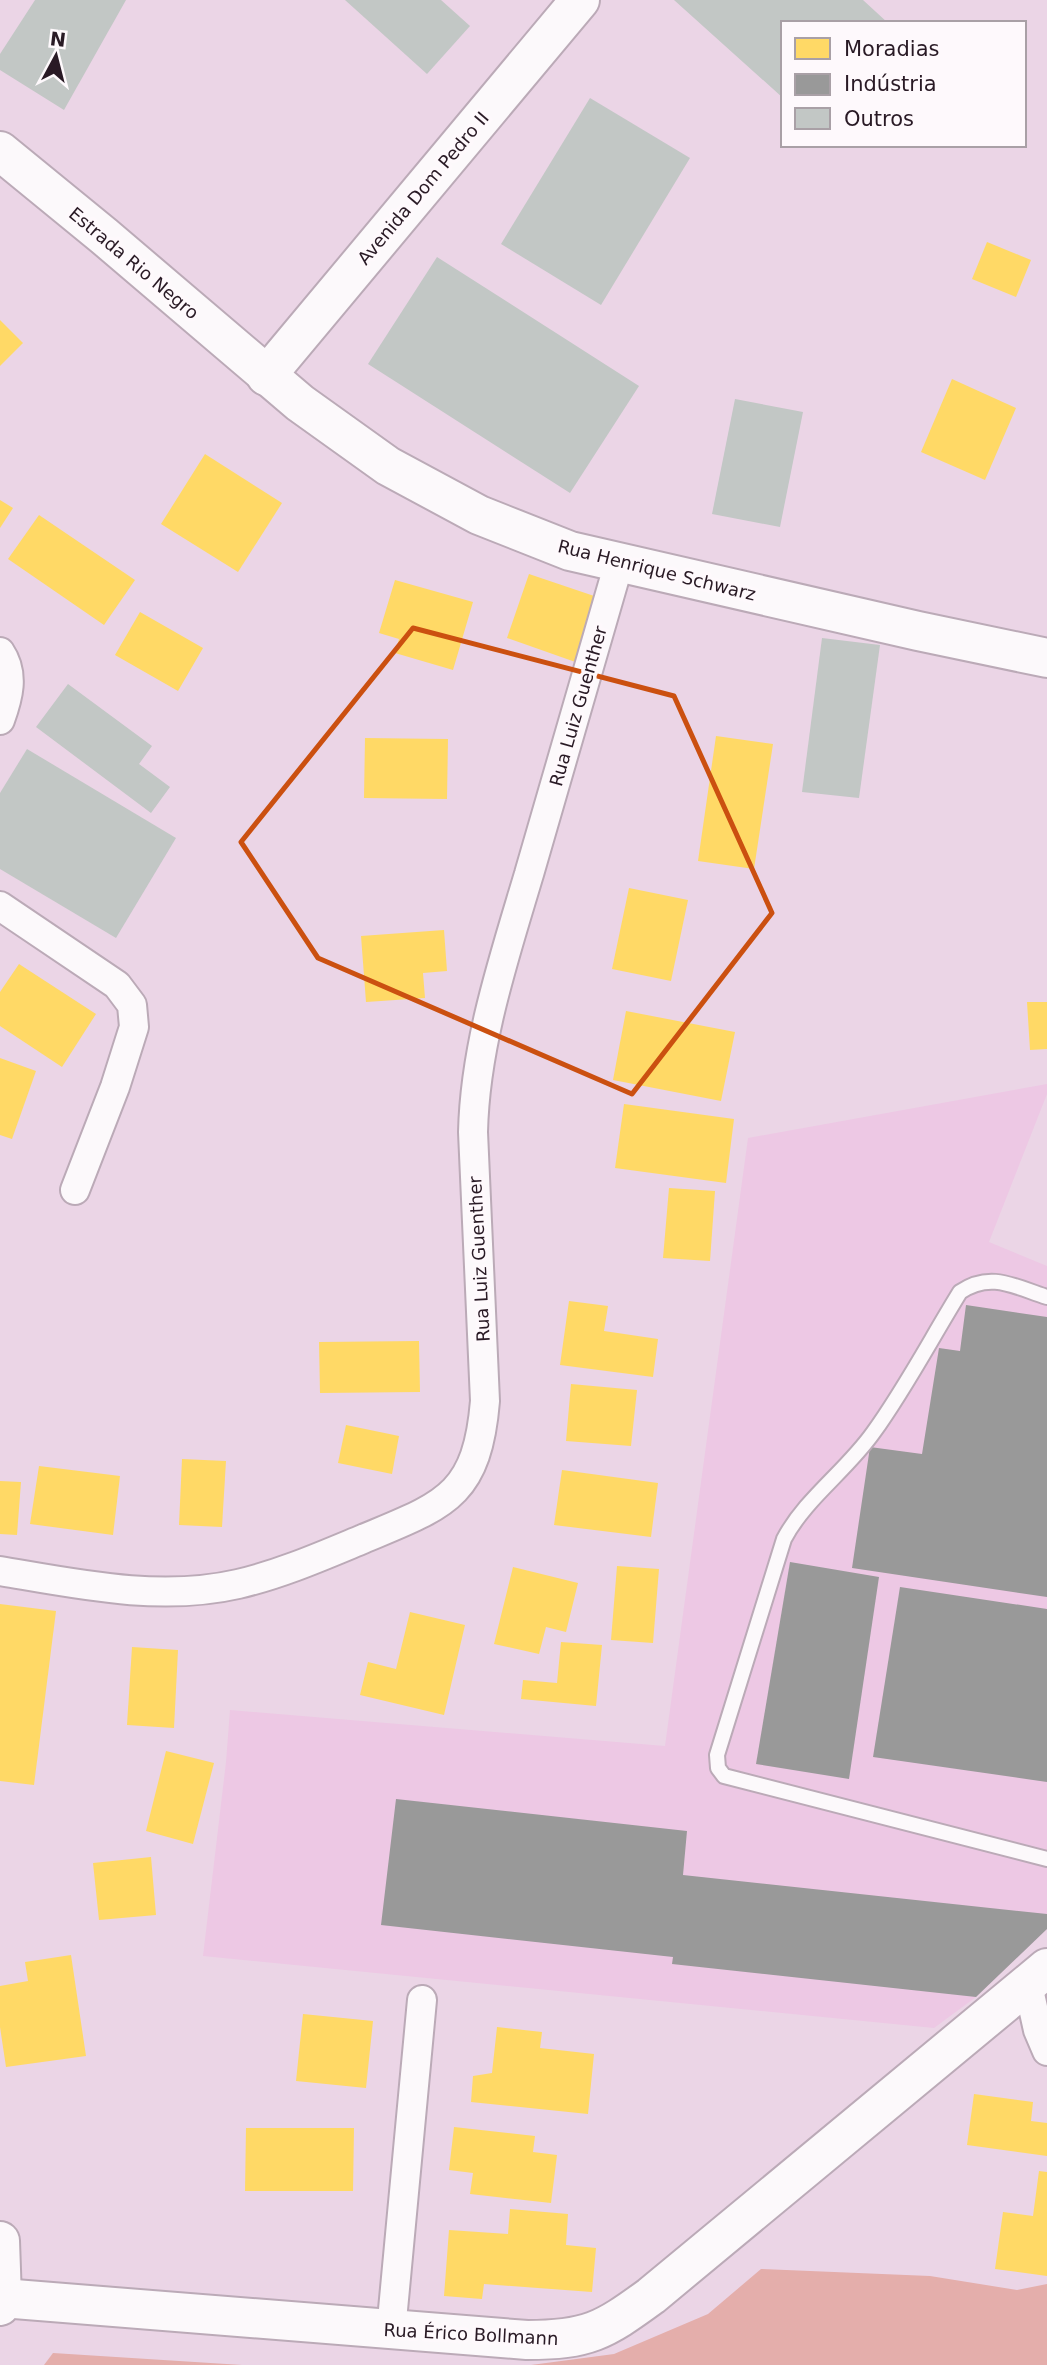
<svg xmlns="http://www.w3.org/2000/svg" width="1047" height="2365" font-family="'DejaVu Sans',sans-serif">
<rect width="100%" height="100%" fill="#ebd5e6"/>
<path fill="#edc8e4" d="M1047 1084V1094L989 1242 1047 1266V1929L976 1997 934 2028 203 1956 226 1762 230 1710 665 1746 748 1138Z"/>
<g fill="#e4aeab">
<path d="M761 2269 930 2276 1017 2290 1047 2284V2365H531L614 2354 708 2314Z"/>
<path d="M53 2353 242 2365H44Z"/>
</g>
<g fill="#ffd966">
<path d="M987 242 1031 260 1016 297 972 279Z"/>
<path d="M0 320 23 343 0 366Z"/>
<path d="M952 379 1016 408 985 480 921 452Z"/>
<path d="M205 454 282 503 238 572 161 524Z"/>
<path d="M0 500 13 508 0 528Z"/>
<path d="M39 515 135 580 104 625 8 559Z"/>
<path d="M529 574 603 599 581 664 507 638Z"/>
<path d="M395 580 473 602 453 670 395 653 399 639 379 633Z"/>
<path d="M140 612 203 648 178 691 115 655Z"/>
<path d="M716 736 773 744 754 869 698 861Z"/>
<path d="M365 738 448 739 447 799 364 798Z"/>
<path d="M629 888 688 900 671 981 612 969Z"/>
<path d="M444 930 447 971 423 973 425 998 366 1002 361 936Z"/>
<path d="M19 964 96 1014 62 1067 0 1026V992Z"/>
<path d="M1027 1002H1047V1049L1030 1050Z"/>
<path d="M626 1011 735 1032 721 1101 613 1080Z"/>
<path d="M0 1058 36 1071 12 1139 0 1135Z"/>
<path d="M624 1104 734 1119 726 1183 615 1168Z"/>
<path d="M669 1188 715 1191 710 1261 663 1258Z"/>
<path d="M569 1301 608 1306 604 1331 658 1339 653 1377 560 1365Z"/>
<path d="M419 1341 420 1392 320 1393 319 1342Z"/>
<path d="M571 1384 637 1390 631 1446 566 1441Z"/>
<path d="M346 1425 399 1436 392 1474 338 1463Z"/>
<path d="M182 1459 226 1461 222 1527 179 1525Z"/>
<path d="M39 1466 120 1476 113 1535 30 1524Z"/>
<path d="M562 1470 658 1483 651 1537 554 1525Z"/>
<path d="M0 1481 21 1482 17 1535 0 1534Z"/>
<path d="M617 1566 659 1569 653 1643 611 1640Z"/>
<path d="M513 1567 578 1583 566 1632 546 1627 539 1654 494 1644Z"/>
<path d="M0 1604 56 1611 34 1785 0 1781Z"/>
<path d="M410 1612 465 1625 444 1715 360 1695 368 1662 396 1669Z"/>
<path d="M561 1642 602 1645 596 1706 521 1699 523 1680 557 1683Z"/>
<path d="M132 1647 178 1650 174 1728 127 1725Z"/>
<path d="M166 1751 214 1763 193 1844 146 1831Z"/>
<path d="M151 1857 156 1915 99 1920 93 1863Z"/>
<path d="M71 1955 86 2056 6 2067 0 2027V1986L28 1981 25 1962Z"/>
<path d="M303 2014 373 2021 366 2088 296 2081Z"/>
<path d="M497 2027 542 2032 540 2048 594 2054 588 2114 471 2102 473 2076 492 2073Z"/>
<path d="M974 2094 1033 2102 1031 2121 1047 2123V2156L967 2145Z"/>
<path d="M454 2127 535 2136 533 2152 557 2155 551 2203 470 2194 473 2173 449 2170Z"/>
<path d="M246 2128H354L353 2191H245Z"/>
<path d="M1039 2171 1047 2172V2276L995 2269 1003 2212 1033 2216Z"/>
<path d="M510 2209 568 2214 566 2245 596 2248 592 2292 484 2284 482 2299 444 2296 449 2230 508 2234Z"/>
</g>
<g fill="#999">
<path d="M966 1305 1047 1317V1597L852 1568 870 1447 922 1454 939 1348 960 1351Z"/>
<path d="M790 1562 879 1577 849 1779 756 1764Z"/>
<path d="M900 1587 1047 1609V1782L873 1757Z"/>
<path d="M396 1799 687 1831 683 1875 1047 1914V1929L976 1997 672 1964 673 1957 381 1925Z"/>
</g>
<g fill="#c2c7c5">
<path d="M35 0H126L64 110 0 70V54Z"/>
<path d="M345 0H441L470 26 427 74Z"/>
<path d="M674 0H863L888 23H783V98Z"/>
<path d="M590 98 690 158 601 305 501 244Z"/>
<path d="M437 257 639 386 570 493 368 364Z"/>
<path d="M735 399 803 412 780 527 712 514Z"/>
<path d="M822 638 880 645 859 798 802 792Z"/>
<path d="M68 684 152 746 139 764 170 787 151 813 36 727Z"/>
<path d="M27 749 176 838 116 938 0 869V793Z"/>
</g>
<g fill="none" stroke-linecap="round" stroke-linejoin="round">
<g stroke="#bbaab7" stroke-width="18">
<path id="lane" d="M1047 1297C1015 1287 991 1271 960 1292 931 1339 905 1389 873 1433 846 1471 805 1499 784 1539L717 1755 718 1768 724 1776 1047 1859"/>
</g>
<g stroke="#bbaab7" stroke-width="32">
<g id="street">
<path d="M0 652C15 674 8 698 0 720"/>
<path d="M0 906 117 985 132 1005 134 1027 115 1087 75 1190"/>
<path d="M0 1571C77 1584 160 1602 238 1584 281 1574 322 1556 363 1539 444 1505 477 1497 485 1401L473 1132C475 1044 504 958 529 874 559 770 589 666 619 563"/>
<path d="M1028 1985 1038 2030 1047 2051"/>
<path d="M391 2331 422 2000"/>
</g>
</g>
<g stroke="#bbaab7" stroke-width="42">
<g id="secondary">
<path d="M0 151 104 236 300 403 388 466 479 515 570 551 918 631 1047 658"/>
<path d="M266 376 580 0"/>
<path d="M0 2241 2 2298 0 2306"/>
<path d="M2 2298 527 2340C588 2340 603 2331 651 2296L1047 1968"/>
</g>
</g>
<use href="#lane" stroke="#fcf9fb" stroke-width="14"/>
<use href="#street" stroke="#fcf9fb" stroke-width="28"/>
<use href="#secondary" stroke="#fcf9fb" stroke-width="38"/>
</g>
<path fill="none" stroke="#cb5010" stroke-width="5" stroke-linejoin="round" d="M413 628 674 696 772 913 632 1094 318 958 241 842Z"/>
<g text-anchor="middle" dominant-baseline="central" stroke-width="7" stroke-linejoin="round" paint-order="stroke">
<g font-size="18" fill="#291a25" stroke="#fef9fc">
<text transform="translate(423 188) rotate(-50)">Avenida Dom Pedro II</text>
<text transform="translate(134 263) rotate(40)">Estrada Rio Negro</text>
<text transform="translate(657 570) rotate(14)">Rua Henrique Schwarz</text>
<text transform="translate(578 706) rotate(-74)">Rua Luiz Guenther</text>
<text transform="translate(479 1259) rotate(-93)">Rua Luiz Guenther</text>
<text transform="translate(471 2334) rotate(3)">Rua Érico Bollmann</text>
</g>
</g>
<rect x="781" y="21" width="245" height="126" fill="#fef9fc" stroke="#a9a0a6" stroke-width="2"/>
<rect x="795" y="38" width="35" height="21" fill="#ffd966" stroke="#a9a0a6" stroke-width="2"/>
<text x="844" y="56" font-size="21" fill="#291a25">Moradias</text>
<rect x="795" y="74" width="35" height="21" fill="#999999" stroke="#a9a0a6" stroke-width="2"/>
<text x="844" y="91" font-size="21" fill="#291a25">Indústria</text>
<rect x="795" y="108" width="35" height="21" fill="#c2c7c5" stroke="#a9a0a6" stroke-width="2"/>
<text x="844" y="126" font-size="21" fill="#291a25">Outros</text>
<g transform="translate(56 56) rotate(7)" stroke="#fef9fc" stroke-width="5" paint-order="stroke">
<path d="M0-5L12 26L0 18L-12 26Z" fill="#291a25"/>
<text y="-10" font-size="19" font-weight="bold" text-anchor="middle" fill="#291a25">N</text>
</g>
</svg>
